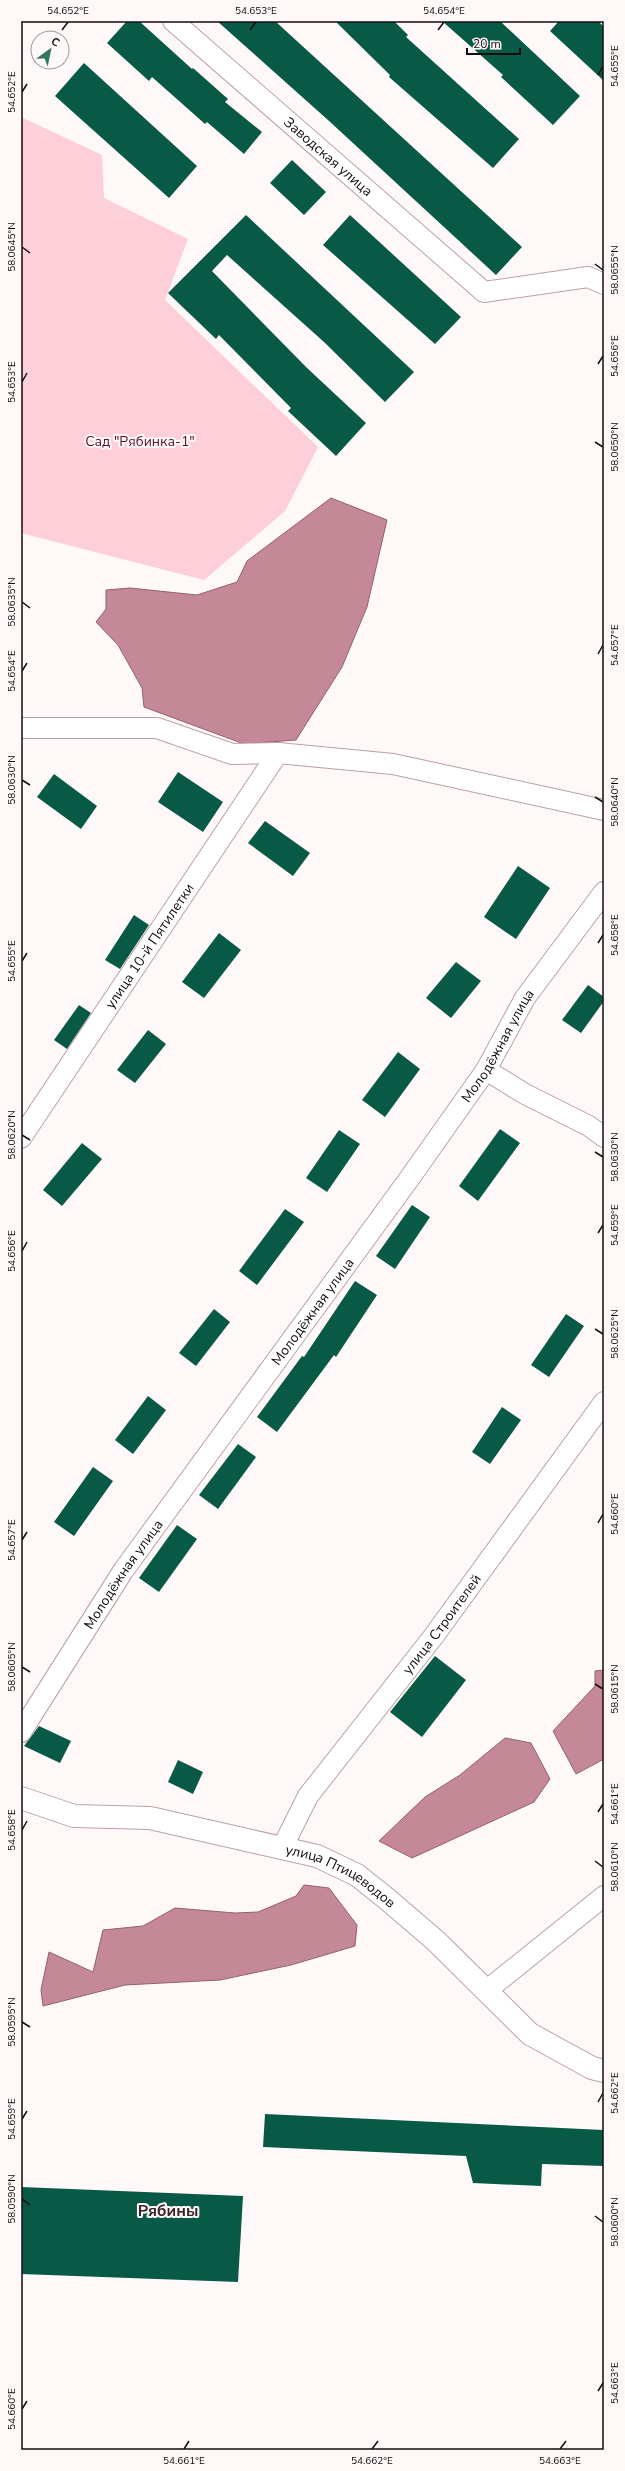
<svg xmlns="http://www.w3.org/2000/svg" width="625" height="2471" font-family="'Nunito Sans',sans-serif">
<rect width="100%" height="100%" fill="#fff8f9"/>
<path fill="#fccfd9" d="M21 117 102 155 104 198 188 239 165 300 318 447 285 511 204 580 21 533Z"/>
<g fill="#c58897" stroke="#90626e">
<path d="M331 498 387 520 367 607 342 667 296 740 244 744 144 707 142 688 118 645 96 622 106 609V590L130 588 197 595 237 582 247 561Z"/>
<path d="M604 1670V1759L576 1774 553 1731 595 1686V1671Z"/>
<path d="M505 1738 531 1743 550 1779 534 1802 412 1858 379 1841 425 1797 460 1775Z"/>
<path d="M304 1885 329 1888 357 1925 355 1946 291 1965 220 1980 125 1985 43 2006 41 1990 49 1952 93 1972 103 1930 143 1926 175 1908 235 1913 258 1912 296 1896Z"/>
</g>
<g fill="#095947">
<path d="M127 21H139L192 69 193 68 228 99 225 102 262 132 244 154 207 122 205 124 152 77 149 81 107 43Z"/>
<path d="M217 21H275L522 247 496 275 328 120Z"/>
<path d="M335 21H394L408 35 406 37 519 139 493 168 389 77 390 75Z"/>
<path d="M442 21H500L580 96 553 125 501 77 503 75Z"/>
<path d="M559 21H598L604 27V81L550 31Z"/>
<path d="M84 63 197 166 169 198 55 96Z"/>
<path d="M292 160 326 192 304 215 270 183Z"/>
<path d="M246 215 414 372 385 402 324 342 227 255 212 271 306 367 366 423 336 456 288 411 291 408 219 335 216 339 168 293Z"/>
<path d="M350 215 461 317 435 344 323 245Z"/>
<path d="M178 772 223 802 203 832 158 802Z"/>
<path d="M54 774 97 806 81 829 37 797Z"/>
<path d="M265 821 310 853 293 876 248 843Z"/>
<path d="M518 866 550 888 516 939 484 917Z"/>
<path d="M134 915 149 925 120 969 105 960Z"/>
<path d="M219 933 241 950 204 998 182 982Z"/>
<path d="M456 962 481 981 451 1018 426 998Z"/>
<path d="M588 985 604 997V1001L581 1033 562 1020Z"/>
<path d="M79 1005 91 1013 67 1049 54 1040Z"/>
<path d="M148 1030 166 1044 135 1083 117 1070Z"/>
<path d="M398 1052 420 1069 385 1117 362 1100Z"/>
<path d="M500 1129 520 1143 478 1201 459 1186Z"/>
<path d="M339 1130 360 1144 327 1192 306 1178Z"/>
<path d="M82 1143 102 1159 62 1206 43 1190Z"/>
<path d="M412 1205 430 1217 395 1269 376 1256Z"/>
<path d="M285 1209 304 1222 257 1285 239 1271Z"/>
<path d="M355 1281 377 1295 336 1357 334 1355 277 1432 257 1417 302 1356 304 1357Z"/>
<path d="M214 1309 230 1322 196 1366 179 1353Z"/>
<path d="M566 1314 584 1326 549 1377 531 1365Z"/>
<path d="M148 1396 166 1410 133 1454 115 1440Z"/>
<path d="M502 1407 521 1420 490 1464 472 1452Z"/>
<path d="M238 1444 256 1457 218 1509 199 1495Z"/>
<path d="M93 1467 113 1481 74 1536 54 1522Z"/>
<path d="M177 1525 197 1539 159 1592 139 1578Z"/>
<path d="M435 1656 466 1680 422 1737 390 1712Z"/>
<path d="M39 1726 71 1741 60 1763 24 1746Z"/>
<path d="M178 1760 203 1772 193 1794 168 1782Z"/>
<path d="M265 2114 604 2130V2166L542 2164 541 2186 473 2183 466 2156 263 2147Z"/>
<path d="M21 2187 243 2196 238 2282 21 2274Z"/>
</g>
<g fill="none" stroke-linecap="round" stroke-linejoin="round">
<g stroke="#bd9fa6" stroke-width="22">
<g id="minor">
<path id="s1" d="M173 21 484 292 588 277 604 284"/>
<path d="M21 728H157L232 754 278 753 393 764 604 810"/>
<path d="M486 1070 525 1094 589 1126 604 1137"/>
<path id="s2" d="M21 1138 278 753"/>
<path id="s3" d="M21 1732 123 1571 409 1179 486 1070 525 998 604 892"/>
<path id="s4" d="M282 1848 308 1796 433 1637 604 1402"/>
<path d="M486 1991 604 1896"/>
</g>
</g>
<g stroke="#bd9fa6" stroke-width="24">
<g id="tertiary">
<path id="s5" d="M21 1798 74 1816 150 1818 317 1856 357 1875 387 1899 436 1941 530 2034 592 2068 604 2071"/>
</g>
</g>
<use href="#minor" stroke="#fff" stroke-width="20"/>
<use href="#tertiary" stroke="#fff" stroke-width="22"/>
</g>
<path fill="none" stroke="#150b0d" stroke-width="1.5" d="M62 30 68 22M250 30 256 22M438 30 444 22M598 75 603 66M22 92 27 84M22 247 30 253M595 264 603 270M598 364 603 356M22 382 27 373M595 442 603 447M22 602 30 608M598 654 603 645M22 671 27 663M22 780 30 785M595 797 603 802M598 943 603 935M22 961 27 953M22 1135 30 1140M595 1152 603 1157M598 1233 603 1225M22 1251 27 1242M595 1329 603 1334M598 1523 603 1514M22 1540 27 1532M22 1667 30 1672M595 1684 603 1689M598 1812 603 1804M22 1830 27 1821M595 1861 603 1867M22 2022 30 2027M598 2102 603 2093M22 2119 27 2111M22 2199 30 2205M595 2216 603 2222M598 2391 603 2383M22 2409 27 2401M184 2449 189 2441M372 2449 378 2441M560 2449 566 2441"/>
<g text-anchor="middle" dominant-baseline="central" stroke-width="4" stroke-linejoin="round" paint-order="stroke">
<g font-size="14" fill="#150b0d" stroke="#fff8f9">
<text stroke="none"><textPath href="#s1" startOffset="206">Заводская улица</textPath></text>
<text stroke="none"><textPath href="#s2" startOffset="231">улица 10-й Пятилетки</textPath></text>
<text stroke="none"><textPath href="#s3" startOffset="836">Молодёжная улица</textPath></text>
<text stroke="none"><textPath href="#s3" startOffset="512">Молодёжная улица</textPath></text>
<text stroke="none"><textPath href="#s3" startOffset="188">Молодёжная улица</textPath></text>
<text stroke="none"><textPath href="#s4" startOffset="276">улица Строителей</textPath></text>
<text stroke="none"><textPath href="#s5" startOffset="333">улица Птицеводов</textPath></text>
</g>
<g font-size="14" fill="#59102b" stroke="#fff8f9">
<text x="140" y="441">Сад "Рябинка-1"</text>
</g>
<g font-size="16" font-weight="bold" fill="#3a2429" stroke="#fff8f9">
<text x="168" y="2211">Рябины</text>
</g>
</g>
<rect width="625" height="2471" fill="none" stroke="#fff8f9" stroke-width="44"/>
<g transform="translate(50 50) rotate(33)"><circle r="19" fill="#fff8f9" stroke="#a1999b"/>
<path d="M0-3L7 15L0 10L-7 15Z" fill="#357563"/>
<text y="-6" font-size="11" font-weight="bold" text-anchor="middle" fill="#150b0d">С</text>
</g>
<path d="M467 48v6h53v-6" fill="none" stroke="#150b0d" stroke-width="2"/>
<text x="473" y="48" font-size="12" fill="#150b0d" stroke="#fff8f9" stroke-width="3" paint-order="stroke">20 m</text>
<rect x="22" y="22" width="581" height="2427" fill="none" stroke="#150b0d" stroke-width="1.5"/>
<g font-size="10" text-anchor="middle" fill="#150b0d">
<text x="68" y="14">54.652°E</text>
<text x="256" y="14">54.653°E</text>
<text x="444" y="14">54.654°E</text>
<text transform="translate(614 66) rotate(-90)" y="4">54.655°E</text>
<text transform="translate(11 92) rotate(-90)" y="4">54.652°E</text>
<text transform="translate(11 247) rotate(-90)" y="4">58.0645°N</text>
<text transform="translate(614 270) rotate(-90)" y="4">58.0655°N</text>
<text transform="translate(614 356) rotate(-90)" y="4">54.656°E</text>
<text transform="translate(11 382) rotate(-90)" y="4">54.653°E</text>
<text transform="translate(614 447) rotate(-90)" y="4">58.0650°N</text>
<text transform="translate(11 602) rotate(-90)" y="4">58.0635°N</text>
<text transform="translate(614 645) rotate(-90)" y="4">54.657°E</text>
<text transform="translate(11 671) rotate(-90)" y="4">54.654°E</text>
<text transform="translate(11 780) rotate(-90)" y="4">58.0630°N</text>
<text transform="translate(614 802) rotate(-90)" y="4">58.0640°N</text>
<text transform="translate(614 935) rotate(-90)" y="4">54.658°E</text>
<text transform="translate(11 961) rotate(-90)" y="4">54.655°E</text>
<text transform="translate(11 1135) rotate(-90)" y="4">58.0620°N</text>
<text transform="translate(614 1157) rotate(-90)" y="4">58.0630°N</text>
<text transform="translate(614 1225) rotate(-90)" y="4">54.659°E</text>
<text transform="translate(11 1251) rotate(-90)" y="4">54.656°E</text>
<text transform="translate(614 1334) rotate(-90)" y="4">58.0625°N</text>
<text transform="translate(614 1514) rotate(-90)" y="4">54.660°E</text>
<text transform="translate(11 1540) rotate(-90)" y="4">54.657°E</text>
<text transform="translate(11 1667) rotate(-90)" y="4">58.0605°N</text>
<text transform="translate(614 1689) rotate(-90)" y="4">58.0615°N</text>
<text transform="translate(614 1804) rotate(-90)" y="4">54.661°E</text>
<text transform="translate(11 1830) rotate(-90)" y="4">54.658°E</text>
<text transform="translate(614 1867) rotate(-90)" y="4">58.0610°N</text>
<text transform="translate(11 2022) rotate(-90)" y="4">58.0595°N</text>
<text transform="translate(614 2093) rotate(-90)" y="4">54.662°E</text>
<text transform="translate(11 2119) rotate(-90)" y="4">54.659°E</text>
<text transform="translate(11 2199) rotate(-90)" y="4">58.0590°N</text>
<text transform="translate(614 2222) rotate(-90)" y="4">58.0600°N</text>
<text transform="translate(614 2383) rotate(-90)" y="4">54.663°E</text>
<text transform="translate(11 2409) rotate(-90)" y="4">54.660°E</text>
<text x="184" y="2464">54.661°E</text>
<text x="372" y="2464">54.662°E</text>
<text x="560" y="2464">54.663°E</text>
</g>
</svg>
